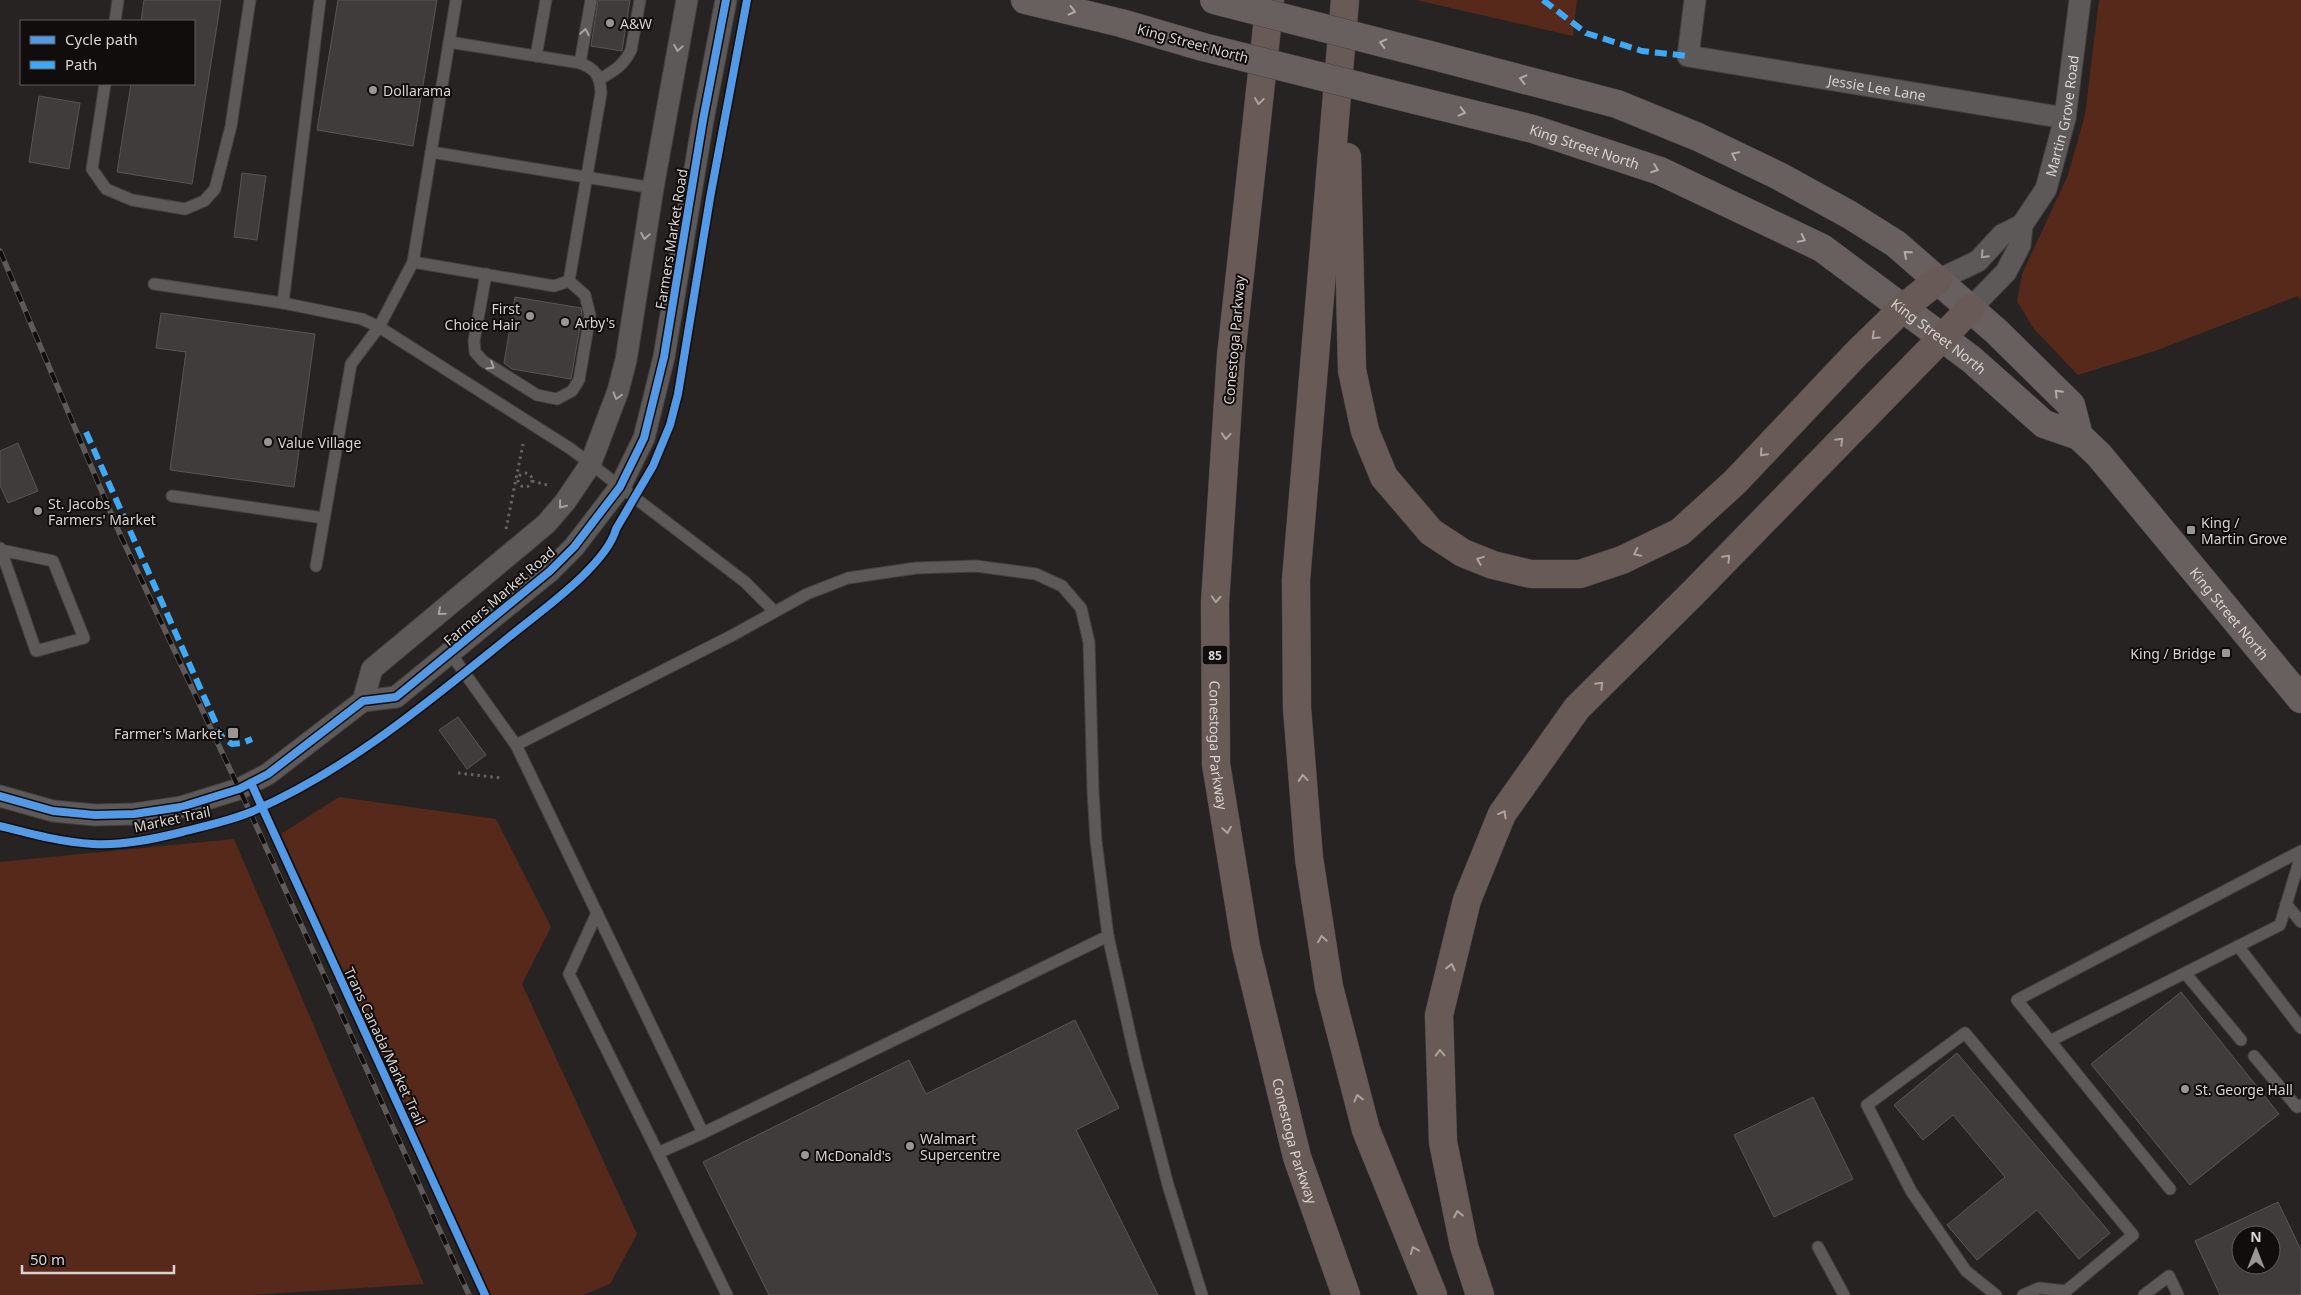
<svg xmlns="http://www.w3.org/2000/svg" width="2301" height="1295" font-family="'Noto Sans',sans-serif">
<rect width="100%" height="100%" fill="#282323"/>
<g fill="#57291a">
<path d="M1416 0H1577L1573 36Z"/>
<path d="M2099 0H2301V301L2298 296 2155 351 2078 375 2034 329 2017 301 2022 274 2068 175 2085 115Z"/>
<path d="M339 797 496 819 551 927 522 984 637 1234 610 1284 583 1295H491L281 834Z"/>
<path d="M234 839 424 1284 250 1295H0V862Z"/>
</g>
<g fill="#403c3b" stroke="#5a5554" fill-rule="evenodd">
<path d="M144 0H221L192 184 117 172 131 84H194V21H141Z"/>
<path d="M338 0H437L413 146 317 130Z"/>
<path d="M598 0H630L622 51 591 46Z"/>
<path d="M39 96 80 103 69 169 29 162Z"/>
<path d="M242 173 266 176 257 240 234 237Z"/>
<path d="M515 297 581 308 582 315 571 379 512 369 504 363Z"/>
<path d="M161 313 315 334 294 487 170 470 186 352 156 348Z"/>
<path d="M18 443 38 491 8 503 0 485V451Z"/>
<path d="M458 717 486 755 467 769 439 730Z"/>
<path d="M2181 992 2279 1114 2190 1185 2091 1064Z"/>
<path d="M1075 1020 1119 1108 1076 1130 1158 1295H769L703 1162 909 1060 926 1094Z"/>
<path d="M1957 1053 2110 1233 2079 1259 2037 1210 1977 1260 1947 1225 2005 1177 1953 1115 1923 1140 1894 1105Z"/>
<path d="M1813 1097 1853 1179 1774 1217 1734 1135Z"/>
<path d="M2278 1202 2301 1250V1295H2220L2195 1241ZM2241 1235H2271V1265H2241Z"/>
</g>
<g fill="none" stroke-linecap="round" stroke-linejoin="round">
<g stroke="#454040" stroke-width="13">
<g id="service">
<path d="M115 21 118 0"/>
<path d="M536 56 546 0"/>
<path d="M580 63 591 0"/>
<path d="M600 79C614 71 624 65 631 50L640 0"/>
<path d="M105 84 92 169 106 189 132 200 185 209 204 201 215 189 231 126 250 0"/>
<path d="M431 152 653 188"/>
<path d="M413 262 554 286 569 281 601 93C600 76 596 69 580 63L449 42"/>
<path d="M486 274 474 341 475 352 483 361 537 395 557 399 572 391 579 380 590 315 585 295 569 281"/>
<path d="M154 284 283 303 362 319 379 327 571 449 745 582 774 611"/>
<path d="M283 303 320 0"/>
<path d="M172 496 324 518"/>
<path d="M0 548 1 550 36 651 84 638 53 561 1 550 0 551"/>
<path d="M316 566 351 364 379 327 413 262 456 0"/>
<path d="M451 654 516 745 703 1133"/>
<path d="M516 745 733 635 807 594 848 578 916 568 976 566 1036 574 1062 586 1081 608 1089 642 1093 791 1096 841 1108 936 1136 1061 1168 1185 1202 1295"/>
<path d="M2286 904 2301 922"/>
<path d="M597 913 569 974 658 1153 703 1133 1108 936"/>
<path d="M2238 946 2301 1028"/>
<path d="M2185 973 2241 1040"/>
<path d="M2050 1041 2280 925 2301 855"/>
<path d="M2254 1056 2297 1107 2301 1105"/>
<path d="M658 1153 727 1295"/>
<path d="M2170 1189 2017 1000 2301 851"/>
<path d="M1818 1247 1844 1295"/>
<path d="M1996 1295 1966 1271 1911 1191 1867 1105 1965 1033 2133 1235 2066 1291 2039 1288 2023 1295"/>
<path d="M2144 1295 2169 1276 2178 1295"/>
</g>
</g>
<g stroke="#454040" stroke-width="23">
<g id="minor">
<path id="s1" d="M1695 0 1688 56 2065 118"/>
<path d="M1938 280 1978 261 2002 235 2022 225"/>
<path id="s2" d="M1971 308 2006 272 2020 245 2022 225 2046 189 2065 118 2080 0"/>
<path d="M363 701 372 669 546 524 565 502 590 465 618 391 626 360 653 188 687 0"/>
<path d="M0 796 53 811 95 815 134 814 181 807 239 789 268 774 363 701 396 697 550 571 574 547 620 487 644 438 664 357 703 120 726 0"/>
</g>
</g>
<g stroke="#454040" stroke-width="29">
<g id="secondary">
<path d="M1025 0 1121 23 1203 47"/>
<path d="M1430 55 1617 104 1698 137 1779 176 1850 215 1896 244 1997 332 2071 405 2079 436"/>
<path id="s3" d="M1415 100 1533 129 1660 171 1822 248 1971 359 2044 424 2079 436 2099 455 2301 699"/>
</g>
</g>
<g stroke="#454040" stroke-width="29">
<g id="motorway">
<path id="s4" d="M1270 0 1231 356 1215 603 1216 764 1246 947 1297 1157 1346 1295"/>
<path d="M1345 0 1296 580 1297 708 1309 858 1329 987 1366 1130 1433 1295"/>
<path d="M1347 157 1352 370 1365 431 1384 477 1431 532 1463 553 1493 565 1531 574H1580L1622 560 1680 532 1735 482 1856 354 1903 308 1938 280"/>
<path d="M1480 1295 1464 1246 1443 1142 1439 1015 1467 900 1502 814 1577 708 1693 593 1971 308"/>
</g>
</g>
<g stroke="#656261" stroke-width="3" stroke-dasharray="2.5 4" stroke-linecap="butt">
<circle cx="525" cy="480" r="7"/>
<path d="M532 481 551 486"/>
<path d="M506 529 523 444"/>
<path d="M458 773 501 778"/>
</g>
<use href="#service" stroke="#5d5959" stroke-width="11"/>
<use href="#minor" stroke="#5d5959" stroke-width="21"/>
<use href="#secondary" stroke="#68605e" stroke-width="28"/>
<use href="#motorway" stroke="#685a57" stroke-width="28"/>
<g stroke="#5e5a59" stroke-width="5.5">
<path id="rail" d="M0 251 119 532 250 812 469 1295"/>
</g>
<use href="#rail" stroke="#110d0c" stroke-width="4" stroke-dasharray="11" stroke-linecap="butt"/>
<g stroke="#454040" stroke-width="29" stroke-linecap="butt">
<g id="secondary-bridge">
<path d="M1214 0 1430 55"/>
<path d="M1203 47 1415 100"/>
</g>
</g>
<use href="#secondary-bridge" stroke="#68605e" stroke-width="28"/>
<g stroke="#3fa9f5" stroke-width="6" stroke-dasharray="12 6" stroke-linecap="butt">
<path d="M1543 0 1586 33 1642 51 1688 56"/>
<path d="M86 432 222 737 232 744 242 743 252 739"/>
</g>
<g stroke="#110d0c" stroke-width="11">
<g id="cycleway">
<path d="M251 783 485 1295"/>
<path d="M0 796 53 811 95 815 134 814 181 807 239 789 268 774 363 701 396 697 550 571 574 547 620 487 644 438 664 357 703 120 726 0"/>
<path d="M0 826C31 834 61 842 93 844 122 846 154 839 182 832 205 826 229 821 251 812 348 770 428 702 509 637 539 612 606 566 616 529L653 466 670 425 678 394 710 198 747 0"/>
</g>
</g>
<use href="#cycleway" stroke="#5399e6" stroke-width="8"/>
</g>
<defs><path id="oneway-chevron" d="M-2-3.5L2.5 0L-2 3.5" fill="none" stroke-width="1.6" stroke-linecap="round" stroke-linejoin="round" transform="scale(1.25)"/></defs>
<g stroke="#b1aba9">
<use href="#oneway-chevron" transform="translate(1072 11) rotate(14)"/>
<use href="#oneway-chevron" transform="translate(1383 43) rotate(-166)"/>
<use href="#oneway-chevron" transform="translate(1523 79) rotate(-166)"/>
<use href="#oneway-chevron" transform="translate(1462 112) rotate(14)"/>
<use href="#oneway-chevron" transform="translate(1735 155) rotate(-154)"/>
<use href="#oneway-chevron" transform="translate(1655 169) rotate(20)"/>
<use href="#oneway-chevron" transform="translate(1802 239) rotate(26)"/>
<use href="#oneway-chevron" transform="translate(1907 254) rotate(-139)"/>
<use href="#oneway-chevron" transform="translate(2058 393) rotate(-135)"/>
</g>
<g stroke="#a7a2a1">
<use href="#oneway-chevron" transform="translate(585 32) rotate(-80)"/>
<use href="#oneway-chevron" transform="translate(678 48) rotate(100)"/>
<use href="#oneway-chevron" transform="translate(645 236) rotate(99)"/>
<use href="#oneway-chevron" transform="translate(1984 255) rotate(133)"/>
<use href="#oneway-chevron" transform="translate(491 366) rotate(32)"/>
<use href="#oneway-chevron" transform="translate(617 396) rotate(107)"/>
<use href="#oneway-chevron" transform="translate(562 505) rotate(129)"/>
<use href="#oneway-chevron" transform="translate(441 612) rotate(140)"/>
</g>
<g stroke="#aca3a0">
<use href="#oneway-chevron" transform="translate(1259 101) rotate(96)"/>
<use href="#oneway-chevron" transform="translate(1875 336) rotate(136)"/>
<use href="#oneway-chevron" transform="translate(1226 436) rotate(94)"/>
<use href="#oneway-chevron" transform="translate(1840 441) rotate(-45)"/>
<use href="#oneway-chevron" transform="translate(1763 453) rotate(133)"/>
<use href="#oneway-chevron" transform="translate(1637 553) rotate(154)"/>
<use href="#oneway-chevron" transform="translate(1727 558) rotate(-46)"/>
<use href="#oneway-chevron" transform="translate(1480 560) rotate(-158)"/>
<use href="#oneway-chevron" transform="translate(1216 599) rotate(93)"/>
<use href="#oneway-chevron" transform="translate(1600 685) rotate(-45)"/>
<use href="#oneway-chevron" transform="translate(1303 778) rotate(-95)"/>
<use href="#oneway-chevron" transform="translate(1503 814) rotate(-61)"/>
<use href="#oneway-chevron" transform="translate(1227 830) rotate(81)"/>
<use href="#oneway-chevron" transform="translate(1322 939) rotate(-99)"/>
<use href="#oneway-chevron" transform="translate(1451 967) rotate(-76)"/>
<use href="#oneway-chevron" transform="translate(1440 1053) rotate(-92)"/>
<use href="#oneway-chevron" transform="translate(1358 1098) rotate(-104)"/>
<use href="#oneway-chevron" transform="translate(1458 1214) rotate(-101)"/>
<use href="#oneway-chevron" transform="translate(1414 1250) rotate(-112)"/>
</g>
<g fill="#9b9594" stroke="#110d0c" stroke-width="2">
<circle cx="610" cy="23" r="5"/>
<circle cx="373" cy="90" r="5"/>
<circle cx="530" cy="316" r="5"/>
<circle cx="565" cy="322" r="5"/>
<circle cx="268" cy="442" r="5"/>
<circle cx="38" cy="511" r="5"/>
<rect x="2186" y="525" width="10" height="10" rx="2.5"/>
<rect x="2221" y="648" width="10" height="10" rx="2.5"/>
<rect x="227" y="727" width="12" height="12" rx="2.5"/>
<circle cx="2185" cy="1089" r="5"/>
<circle cx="910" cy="1146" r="5"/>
<circle cx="805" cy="1155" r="5"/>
</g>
<g text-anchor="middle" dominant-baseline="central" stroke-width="4" stroke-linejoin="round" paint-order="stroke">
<rect fill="#110d0c" stroke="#9d9896" stroke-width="1" x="1202.5" y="645.5" width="25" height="19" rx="4"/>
<g font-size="12" font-weight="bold" fill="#d9d3d1">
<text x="1215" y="655">85</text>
</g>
<g font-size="14" fill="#d9d3d1" stroke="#110d0c" text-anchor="start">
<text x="620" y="23">A&amp;W</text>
<text x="383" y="90">Dollarama</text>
<text x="520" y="308" text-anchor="end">First<tspan x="520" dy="16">Choice Hair</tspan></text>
<text x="575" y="322">Arby's</text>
<text x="278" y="442">Value Village</text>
<text x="48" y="503">St. Jacobs<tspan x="48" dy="16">Farmers' Market</tspan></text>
<text x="2201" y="522">King /<tspan x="2201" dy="16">Martin Grove</tspan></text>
<text x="2216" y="653" text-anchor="end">King / Bridge</text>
<text x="222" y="733" text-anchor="end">Farmer's Market</text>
<text x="2195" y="1089">St. George Hall</text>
<text x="920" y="1138">Walmart<tspan x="920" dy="16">Supercentre</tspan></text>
<text x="815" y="1155">McDonald's</text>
</g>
<g font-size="14" fill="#d9d3d1" stroke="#110d0c">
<text transform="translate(1193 43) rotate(15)">King Street North</text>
<text stroke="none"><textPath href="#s1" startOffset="248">Jessie Lee Lane</textPath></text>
<text stroke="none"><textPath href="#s2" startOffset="219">Martin Grove Road</textPath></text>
<text stroke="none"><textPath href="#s3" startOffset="176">King Street North</textPath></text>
<text transform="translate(671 239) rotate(-81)">Farmers Market Road</text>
<text stroke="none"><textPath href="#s3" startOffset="581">King Street North</textPath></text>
<text transform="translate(1234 340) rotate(-85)">Conestoga Parkway</text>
<text transform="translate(499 596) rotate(-41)">Farmers Market Road</text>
<text stroke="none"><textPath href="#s3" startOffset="988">King Street North</textPath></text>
<text stroke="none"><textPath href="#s4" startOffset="748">Conestoga Parkway</textPath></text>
<text transform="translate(172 819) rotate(-12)">Market Trail</text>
<text transform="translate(385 1046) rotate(65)">Trans Canada/Market Trail</text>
<text stroke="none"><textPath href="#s4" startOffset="1152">Conestoga Parkway</textPath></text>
</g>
</g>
<rect x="20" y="20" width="175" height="65" fill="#110d0c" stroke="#615c5b"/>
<rect x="30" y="36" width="25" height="8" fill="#5399e6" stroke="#615c5b"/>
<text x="65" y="45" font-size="15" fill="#d9d3d1">Cycle path</text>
<rect x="30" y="61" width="25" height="8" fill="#3fa9f5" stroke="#615c5b"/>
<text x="65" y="70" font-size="15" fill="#d9d3d1">Path</text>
<g transform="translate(2256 1250)"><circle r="24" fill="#110d0c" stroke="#615c5b"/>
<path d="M0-4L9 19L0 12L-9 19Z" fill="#9b9594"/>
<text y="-8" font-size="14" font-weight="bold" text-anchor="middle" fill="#d9d3d1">N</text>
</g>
<path d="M22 1265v8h152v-8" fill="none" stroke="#d9d3d1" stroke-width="2.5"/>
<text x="30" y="1265" font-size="15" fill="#d9d3d1" stroke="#110d0c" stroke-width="4" paint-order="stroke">50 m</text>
</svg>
